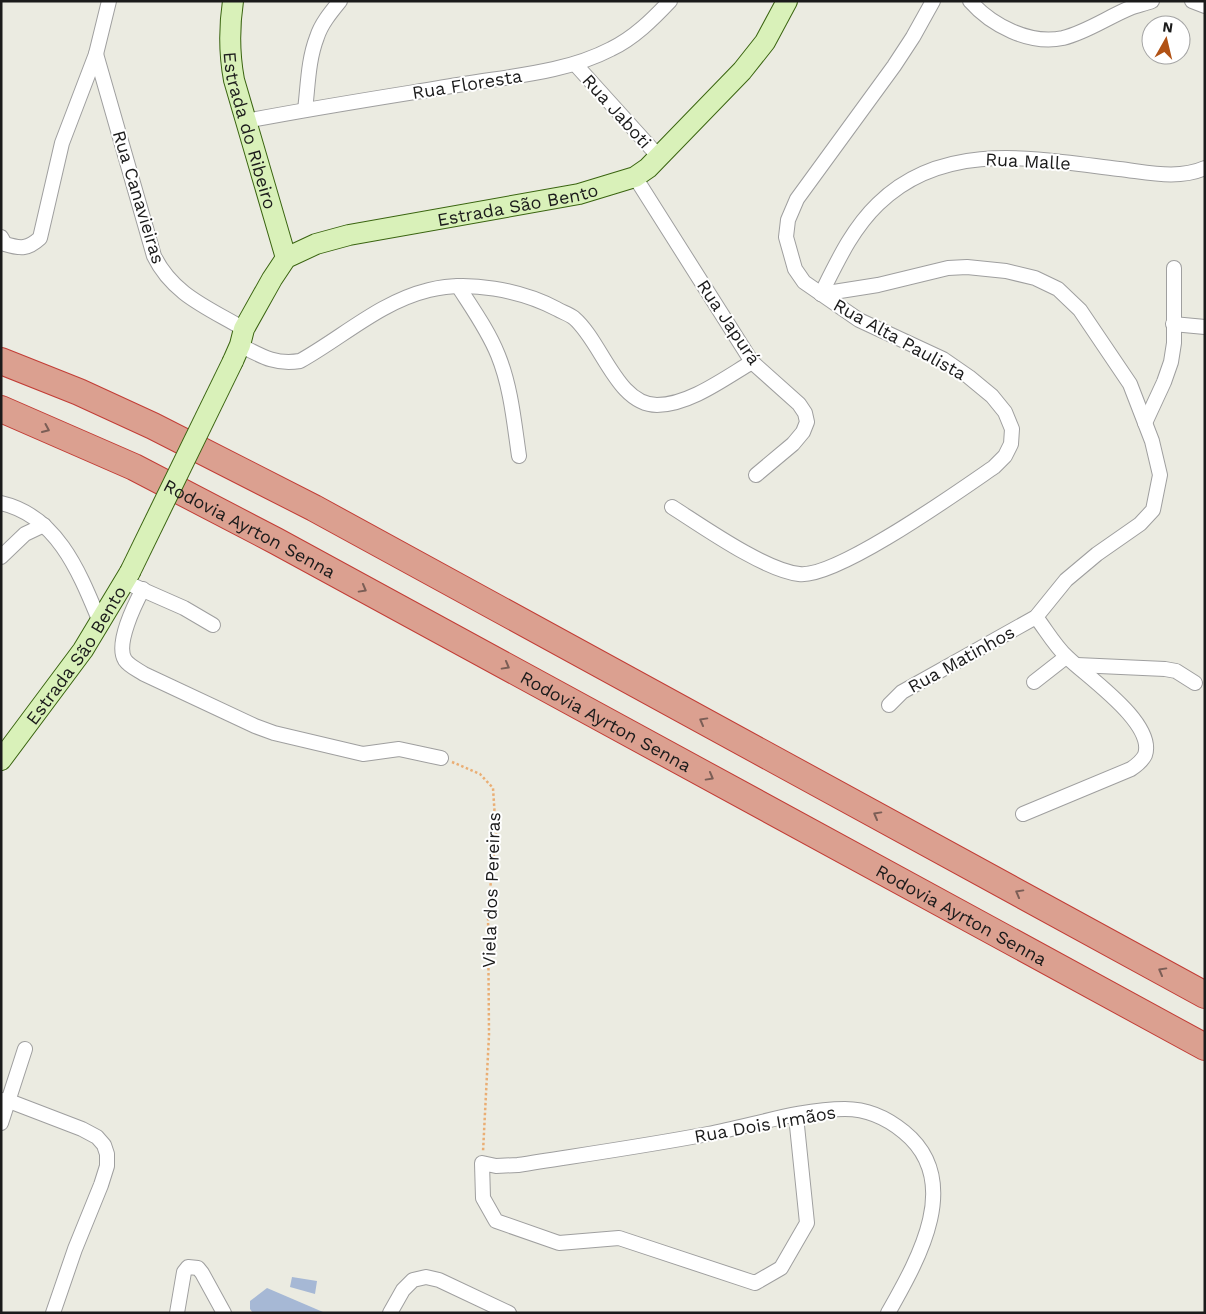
<svg xmlns="http://www.w3.org/2000/svg" width="1206" height="1314" font-family="'Work Sans',sans-serif">
<rect width="100%" height="100%" fill="#ebebe1"/>
<g fill="#a6b8d5">
<path d="M292 1277 317 1281 315 1294 290 1287Z"/>
<path d="M267 1288 323 1312V1313H253L250 1309V1301Z"/>
</g>
<g fill="none" stroke-linecap="round" stroke-linejoin="round">
<g stroke="#9f9f9f" stroke-width="16">
<g id="street">
<path d="M970 1C991 25 1029 45 1063 38 1087 32 1108 17 1130 8 1137 5 1145 4 1152 1"/>
<path d="M1192 1 1205 6"/>
<path d="M96 54 154 256C173 295 209 308 244 329"/>
<path d="M575 64 660 158"/>
<path d="M305 110C308 86 308 60 317 37 321 24 331 12 340 1"/>
<path d="M246 121C318 107 391 96 464 84 513 76 567 72 611 49 634 38 653 19 670 1"/>
<path d="M635 177 752 362 799 404 805 413 807 422 803 432 793 444 756 475"/>
<path d="M1 237 5 244C21 249 28 249 40 238L62 143 96 54 109 1"/>
<path d="M458 286C472 308 488 330 498 355 511 387 514 422 519 456"/>
<path d="M821 294 878 285 948 268 967 267 1006 271 1035 278 1058 289 1080 310 1130 384 1152 441 1160 475 1153 510 1140 524 1097 554 1066 580 1036 617 902 692 889 705"/>
<path d="M821 294C837 262 852 229 878 204 944 139 1037 159 1119 169 1147 172 1178 180 1205 168"/>
<path d="M1173 324 1205 327"/>
<path d="M240 345C261 356 275 365 300 361 343 337 380 302 429 290 468 280 521 290 557 309 562 312 569 314 574 318 602 342 617 405 657 405 689 405 725 378 752 362"/>
<path d="M1145 423 1164 382 1171 362 1174 343V268"/>
<path d="M1 503C58 516 80 574 100 622"/>
<path d="M672 507C702 526 764 570 799 574 836 579 959 491 994 467L1005 456 1011 444 1012 429 1005 412 992 396 969 377 943 359 859 320 804 282 795 269 786 237 788 220 797 199 894 66 913 37 933 1"/>
<path d="M1 557 25 534 44 525"/>
<path d="M134 586 184 608 213 625"/>
<path d="M143 589C135 604 115 644 125 660 129 666 138 670 144 674L255 726 274 733 363 754 399 749 441 758"/>
<path d="M1077 665 1165 669 1176 671 1195 683"/>
<path d="M1034 682 1066 657"/>
<path d="M1023 814 1131 769C1137 765 1142 761 1145 755 1156 723 1086 676 1067 657 1055 646 1046 630 1036 617"/>
<path d="M1 1100 9 1101 82 1129 97 1137 104 1145 107 1154V1166L101 1185 75 1249 53 1313"/>
<path d="M796 1116 807 1223 781 1268 755 1283 619 1238 559 1243 496 1221 483 1198 482 1163 496 1166 518 1165C581 1155 645 1146 708 1134 752 1126 800 1109 845 1109 868 1109 887 1118 904 1132 964 1181 918 1260 888 1313"/>
<path d="M1 1123 25 1049"/>
<path d="M177 1313 184 1272 188 1267 198 1268 202 1273 224 1313"/>
<path d="M390 1313 403 1290 413 1280 426 1277 439 1280 509 1313"/>
</g>
</g>
<g stroke="#3a6410" stroke-width="22">
<g id="secondary">
<path id="s1" d="M233 1C229 28 229 53 234 80L286 258"/>
<path id="s2" d="M233 361 240 345 244 329 272 279 286 258 316 244 349 235 579 194 635 177 648 168 742 71 765 42 787 1"/>
<path id="s3" d="M1 760 83 650 130 572"/>
</g>
</g>
<g stroke="#c23d36" stroke-width="28">
<g id="highway">
<path d="M1 361 79 392 153 426 314 508 1205 995"/>
<path id="s4" d="M1 409 134 467 276 541 1205 1047"/>
</g>
</g>
<path stroke="#eaae74" stroke-width="2.5" stroke-dasharray="2.5 2.5" stroke-linecap="butt" d="M452 762 480 774 493 788 496 834 488 909 489 1035 483 1152"/>
<use href="#street" stroke="#fff" stroke-width="14"/>
<use href="#secondary" stroke="#d9f1b9" stroke-width="20"/>
<use href="#highway" stroke="#dba090" stroke-width="26"/>
<g stroke="#3a6410" stroke-width="22" stroke-linecap="butt">
<path id="secondary-bridge" d="M130 572 233 361"/>
</g>
<use href="#secondary-bridge" stroke="#d9f1b9" stroke-width="20"/>
</g>
<defs><path id="oneway-chevron" d="M-2-3.5L2.5 0L-2 3.5" fill="none" stroke-width="1.6" stroke-linecap="round" stroke-linejoin="round" transform="scale(1.25)"/></defs>
<g stroke="#7b5e56">
<use href="#oneway-chevron" transform="translate(46 429) rotate(24)"/>
<use href="#oneway-chevron" transform="translate(363 589) rotate(29)"/>
<use href="#oneway-chevron" transform="translate(506 666) rotate(29)"/>
<use href="#oneway-chevron" transform="translate(703 721) rotate(-151)"/>
<use href="#oneway-chevron" transform="translate(710 777) rotate(29)"/>
<use href="#oneway-chevron" transform="translate(877 815) rotate(-151)"/>
<use href="#oneway-chevron" transform="translate(1019 893) rotate(-151)"/>
<use href="#oneway-chevron" transform="translate(1162 971) rotate(-151)"/>
</g>
<g text-anchor="middle" dominant-baseline="central" stroke-width="4" stroke-linejoin="round" paint-order="stroke">
<g font-size="18" fill="#1b1b1b" stroke="#fff">
<text transform="translate(467 84) rotate(-9)">Rua Floresta</text>
<text transform="translate(617 111) rotate(48)">Rua Jaboti</text>
<text stroke="none"><textPath href="#s1" startOffset="132">Estrada do Ribeiro</textPath></text>
<text transform="translate(1028 161) rotate(3)">Rua Malle</text>
<text transform="translate(139 197) rotate(73)">Rua Canavieiras</text>
<text stroke="none"><textPath href="#s2" startOffset="355">Estrada São Bento</textPath></text>
<text transform="translate(729 322) rotate(56)">Rua Japurá</text>
<text transform="translate(900 339) rotate(29)">Rua Alta Paulista</text>
<text stroke="none"><textPath href="#s4" startOffset="276">Rodovia Ayrton Senna</textPath></text>
<text stroke="none"><textPath href="#s3" startOffset="129">Estrada São Bento</textPath></text>
<text transform="translate(961 659) rotate(-29)">Rua Matinhos</text>
<text stroke="none"><textPath href="#s4" startOffset="681">Rodovia Ayrton Senna</textPath></text>
<text transform="translate(491 890) rotate(-88)">Viela dos Pereiras</text>
<text stroke="none"><textPath href="#s4" startOffset="1086">Rodovia Ayrton Senna</textPath></text>
<text transform="translate(765 1124) rotate(-10)">Rua Dois Irmãos</text>
</g>
</g>
<rect width="1206" height="1314" fill="none" stroke="#1b1b1b" stroke-width="5"/>
<g transform="translate(1166 40) rotate(8)"><circle r="24" fill="#ffffff" stroke="#a4a4a4"/>
<path d="M0-4L9 19L0 12L-9 19Z" fill="#b15215"/>
<text y="-8" font-size="14" font-weight="bold" text-anchor="middle" fill="#1b1b1b">N</text>
</g>
</svg>
